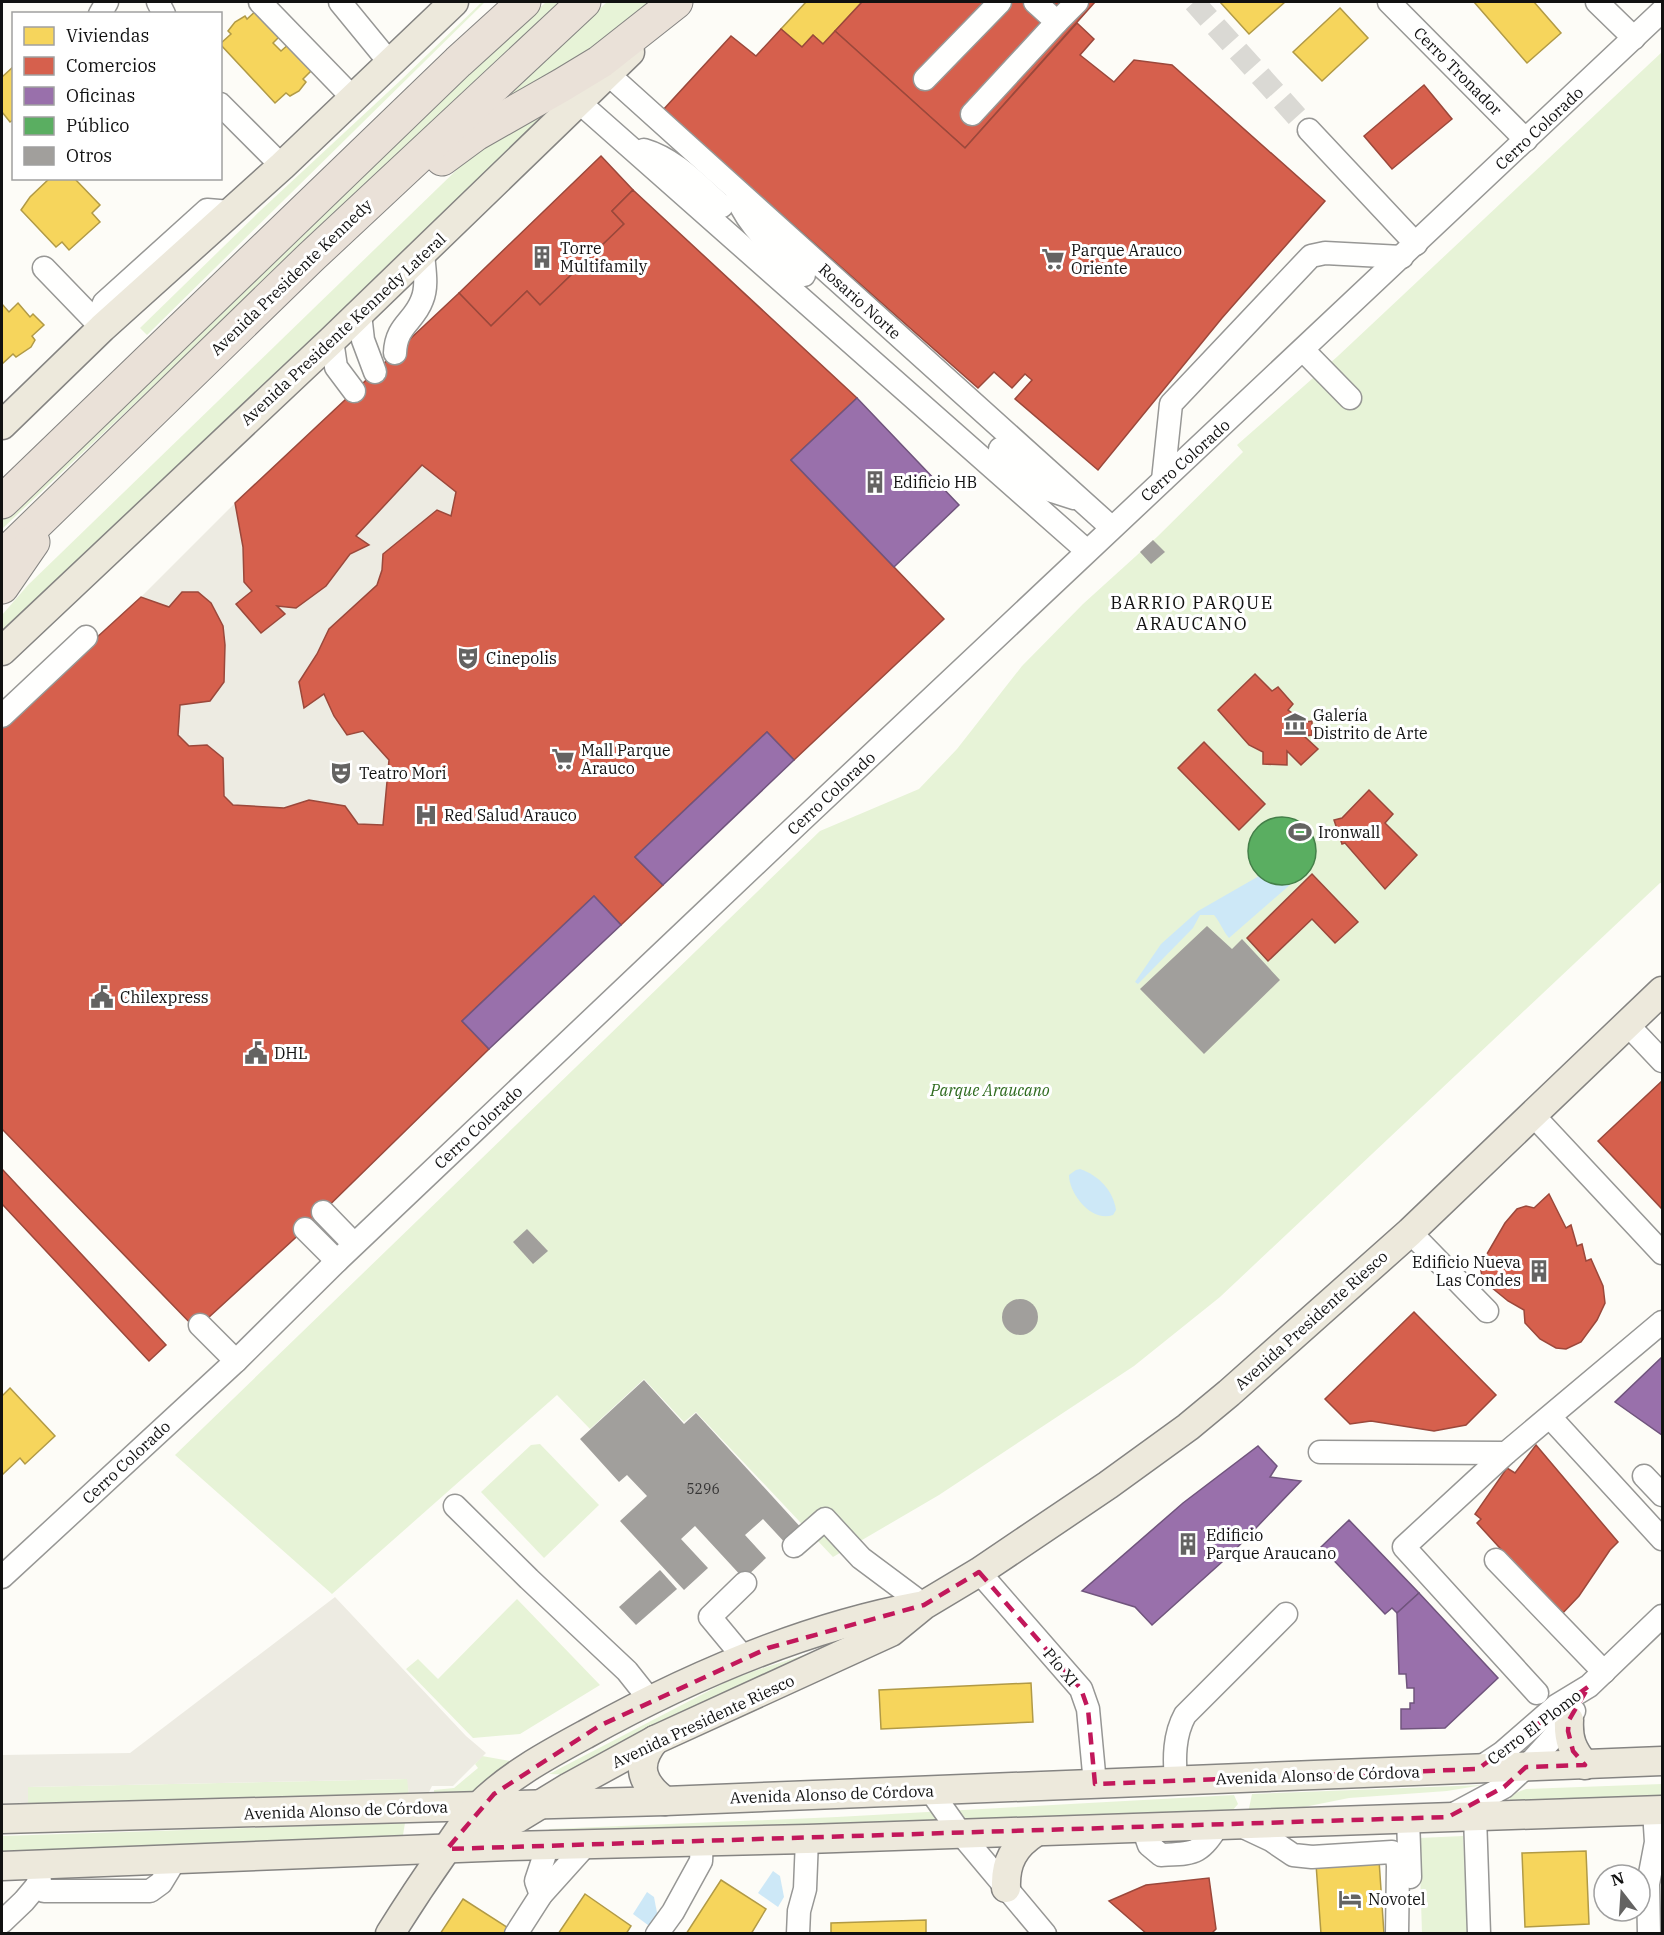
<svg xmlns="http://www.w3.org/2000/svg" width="1664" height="1935" font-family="'IBM Plex Serif',serif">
<rect width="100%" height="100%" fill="#fdfcf7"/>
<g fill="#e7f3d7">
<path d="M482 2H485L147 335 140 328 261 210 401 80Z"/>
<path d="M546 2H559L2 529V518Z"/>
<path d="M607 2H652L606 42 484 118Z"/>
<path d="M1662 52V883H1660L1220 1297 1134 1366 939 1495 833 1557 696 1412 684 1422 644 1379 590 1429 557 1395 332 1594 175 1455 820 831 919 789 957 749 1022 666 1083 604 1157 537 1243 452 1237 445 1338 356Z"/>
<path d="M572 88 2 639V615L28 585 471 156Z"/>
<path d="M540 1444 599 1505 544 1558 481 1492 531 1445Z"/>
<path d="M517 1599 600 1685 520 1734 473 1738 406 1669 418 1659 438 1679Z"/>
<path d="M826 1648 576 1775 549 1774 726 1682 754 1671Z"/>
<path d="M482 1756 510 1761 514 1765 477 1791 467 1794 434 1796V1790L454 1788 478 1768 475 1764Z"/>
<path d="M408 1779 409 1796 28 1806 27 1787Z"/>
<path d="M1662 1784V1800L1510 1809V1795L1526 1789Z"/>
<path d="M1483 1785 1447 1791 1349 1798 1304 1807 1248 1813 1252 1794Z"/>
<path d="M1234 1795 1238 1804 1232 1811 541 1835 550 1829 837 1817Z"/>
<path d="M405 1823 402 1841 2 1857V1836Z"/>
<path d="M1463 1836 1468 1933H1422L1419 1838Z"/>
</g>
<g fill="#edebe2">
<path d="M410 424 655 612 382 570 377 585 329 629 317 654 299 682 304 707 324 694 334 716 347 735 363 731 389 760 383 825 358 824 345 806 310 800 284 808 233 805 224 796 223 758 208 745 189 746 178 735 180 705 210 701 224 682 198 593 182 592 169 607 141 597 235 503 243 547 244 582 252 591 236 604 261 633 285 614 277 606Z"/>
<path d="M335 1597 466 1736 486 1753 453 1786H432L427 1796H409L407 1779 28 1787V1806H2V1755L130 1753Z"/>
</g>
<g fill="#cde8f7">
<path d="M1259 876C1270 883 1278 885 1291 884L1229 938C1223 931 1220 922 1214 915H1200L1193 928 1138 984 1135 982 1161 944 1198 911Z"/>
<path d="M1080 1169C1098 1175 1113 1190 1116 1210L1113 1215C1092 1223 1069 1194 1069 1175L1076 1170Z"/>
<path d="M773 1871 780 1876 784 1897 778 1907 758 1893Z"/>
<path d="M647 1892 654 1897 658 1918 652 1928 633 1914Z"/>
</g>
<g fill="#f6d55c" stroke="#b19a46" stroke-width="1.5">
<path d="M806 2H862L823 44 813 35 802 47 781 29Z"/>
<path d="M1220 2H1285L1249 34Z"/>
<path d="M1474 2H1534L1561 33 1527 63Z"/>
<path d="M1340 8 1368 38 1322 81 1293 52Z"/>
<path d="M258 9 280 36 273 43 281 51 289 44 313 69 303 79 306 82 299 91 290 96 286 93 275 103 220 44 231 34 228 31 235 22 245 16 247 19Z"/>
<path d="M13 67 14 119 10 122 2 112V77Z"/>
<path d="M50 178H74L100 205 92 213 100 222 69 250 62 242 56 247 21 210 30 197Z"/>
<path d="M18 303 30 317 33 314 44 325 32 336 35 340 31 347 16 357 13 354 2 364V304L9 312Z"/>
<path d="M10 1388 55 1436 25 1464 20 1458 2 1475V1396Z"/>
<path d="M1031 1683 1033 1722 881 1729 879 1690Z"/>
<path d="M1586 1851 1589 1924 1525 1927 1522 1853Z"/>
<path d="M1379 1860 1384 1934H1321L1316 1864Z"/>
<path d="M721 1880 766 1909 751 1934H686Z"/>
<path d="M585 1894 631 1926 626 1934H558Z"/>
<path d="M463 1899 513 1931 511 1934H440Z"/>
<path d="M926 1920V1934H831V1923Z"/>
</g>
<g fill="#d6604d" stroke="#9b483b" stroke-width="1.5">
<path d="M862 2H1095L965 148 835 31Z"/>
<path d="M1077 23 1094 39 1080 55 1114 82 1134 60 1172 65 1325 201 1222 318 1098 470 1015 399 1032 380 1025 374 1012 388 994 372 978 388 663 110 731 36 756 56 781 29 802 47 813 35 823 44 835 31 965 148Z"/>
<path d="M1424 85 1452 119 1392 169 1364 136Z"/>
<path d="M601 156 633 190 612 211 624 224 540 305 527 291 491 326 459 293Z"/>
<path d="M633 190 857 398 791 460 944 619 794 760 767 732 635 857 663 885 621 925 594 896 462 1021 489 1049 305 1229 196 1329 2 1129V724L141 597 169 607 182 592H198L211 603 223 626 225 645 224 682 210 701 180 705 178 735 189 746 207 745 223 758 224 796 233 805 284 808 309 800 345 806 358 824 383 825 389 760 363 731 347 735 334 716 324 694 304 708 299 682 317 654 329 629 377 585 382 570 383 554 437 510 451 516 456 492 422 465 356 536 369 545 350 554 326 586 296 608 277 606 285 614 261 633 236 604 252 591 244 582 243 547 235 503 459 293 491 326 527 291 540 305 624 224 612 211Z"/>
<path d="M1255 674 1272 691 1278 687 1293 704 1288 710 1305 722 1312 721V735L1304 736 1318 749 1301 765 1287 751V765L1263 764V752L1249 745 1218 710Z"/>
<path d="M1204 742 1265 804 1239 830 1178 768Z"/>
<path d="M1369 790 1393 814 1385 823 1417 855 1385 889 1345 843 1342 844 1334 820 1342 818Z"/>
<path d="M1312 874 1358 922 1335 943 1312 919 1268 961 1247 938Z"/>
<path d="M1662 1081V1209L1598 1141Z"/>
<path d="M2 1169 166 1345 149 1361 2 1204Z"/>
<path d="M1549 1194 1566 1228 1571 1225 1577 1246 1582 1244 1586 1261 1591 1259 1603 1286 1605 1303 1597 1320 1581 1342 1566 1349 1556 1348 1540 1339 1525 1323 1524 1310 1508 1301 1491 1287 1482 1276 1480 1266 1505 1223 1517 1209 1526 1206 1534 1208Z"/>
<path d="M1414 1312 1496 1395 1466 1425 1434 1431 1371 1421 1350 1424 1325 1399Z"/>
<path d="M1536 1445 1618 1542 1610 1550 1579 1596 1561 1615 1477 1523 1481 1519 1475 1514 1507 1468 1515 1473Z"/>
<path d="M1209 1878 1216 1929 1211 1934H1147L1109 1901 1146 1885Z"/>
</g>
<g fill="#9970ab" stroke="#70547d" stroke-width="1.5">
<path d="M857 398 959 505 894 567 791 460Z"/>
<path d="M767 732 794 760 663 885 635 857Z"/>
<path d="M594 896 621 925 489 1049 462 1021Z"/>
<path d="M1662 1357V1435L1615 1402Z"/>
<path d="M1258 1446 1277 1466 1270 1477 1301 1481 1232 1553 1152 1625 1135 1607 1082 1591 1183 1503Z"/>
<path d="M1349 1520 1419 1593 1397 1613 1392 1608 1385 1614 1321 1547Z"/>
<path d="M1419 1593 1498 1678 1445 1728 1401 1729V1709H1410V1703H1414V1688H1407L1406 1674H1399L1397 1613Z"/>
</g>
<circle fill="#5aae61" stroke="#447f49" stroke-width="1.5" cx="1282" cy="851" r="34"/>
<g fill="#a19f9c">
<path d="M1153 540 1165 552 1151 564 1140 552Z"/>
<path d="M1207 926 1232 949 1242 939 1280 980 1204 1054 1140 989Z"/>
<path d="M527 1229 548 1251 533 1264 513 1242Z"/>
<circle cx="1020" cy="1317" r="18"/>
<path d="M644 1380 684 1424 696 1413 804 1531 788 1546 763 1519 745 1535 766 1558 744 1579 695 1526 681 1539 708 1568 684 1590 620 1521 647 1496 627 1475 619 1482 580 1439Z"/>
<path d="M660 1570 677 1589 636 1625 619 1607Z"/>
</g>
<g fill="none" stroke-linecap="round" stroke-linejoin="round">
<path stroke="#dad9d4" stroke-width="22" stroke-dasharray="22 11" stroke-linecap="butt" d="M1194 2 1309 130"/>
<g stroke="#979795" stroke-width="25">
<g id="minor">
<path d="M158 2 164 14"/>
<path d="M260 2 353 98"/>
<path d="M340 2 390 63"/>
<path d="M1389 2 1526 140"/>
<path d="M1597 2 1634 38"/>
<path d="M100 14 107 2"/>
<path d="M1057 22 1077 2"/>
<path d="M608 74 1111 527"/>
<path d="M925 79 1000 2"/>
<path d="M580 103 1087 551"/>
<path d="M220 104 282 166"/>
<path d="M972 114 1057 22 1035 2"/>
<path d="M1309 130 1416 244"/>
<path d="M644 150C675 159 698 185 722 206"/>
<path d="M737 198C751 231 778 252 804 275"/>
<path d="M44 268 102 328"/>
<path d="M360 314 363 340 375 372"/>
<path d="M96 322 104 303 207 210 231 212"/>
<path d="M332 340 336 367 354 391"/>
<path d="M1303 350 1350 398"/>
<path d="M395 353C396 325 414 322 422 300 428 286 424 268 423 253"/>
<path d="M1000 449 1046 489 1074 498"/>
<path d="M1163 480 1171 404 1311 256 1325 253 1402 257"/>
<path d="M2 716 86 637"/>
<path d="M1627 1024 1662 1061"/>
<path d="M1533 1115 1662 1253"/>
<path d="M323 1212 354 1244"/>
<path d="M305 1229 337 1261"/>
<path d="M1410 1232 1487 1311"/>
<path d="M200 1325 236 1361"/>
<path d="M1550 1417 1662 1539"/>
<path d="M1320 1452 1506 1453 1662 1322"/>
<path d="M1506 1453 1404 1547 1537 1693"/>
<path d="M1644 1476 1662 1495"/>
<path d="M455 1506 529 1579 627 1671 650 1700"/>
<path d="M794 1546 825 1519 861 1558 924 1605"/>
<path d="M1496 1560 1604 1672"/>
<path d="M979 1572 1081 1689 1088 1709 1095 1784"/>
<path d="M2 1577 236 1361 337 1261 801 821 1662 11"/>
<path d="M744 1658 710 1617 745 1583"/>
<path d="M1478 1769 1502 1753 1556 1706 1589 1686 1662 1616"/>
<path d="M1176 1781C1174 1758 1174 1735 1185 1715L1286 1614"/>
<path d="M930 1790 961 1834 1045 1934"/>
<path d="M1450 1816 1504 1787 1526 1767 1569 1720 1574 1711"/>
<path d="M1475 1816 1479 1934"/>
<path d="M1408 1818 1410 1877"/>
<path d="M1239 1825 1271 1840 1293 1855 1312 1857 1392 1852 1397 1857 1398 1866 1397 1934"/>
<path d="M1143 1828 1149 1845 1161 1855C1196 1853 1199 1855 1219 1824"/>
<path d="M37 1885 44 1891H150L161 1883 175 1860"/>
<path d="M541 1895 536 1881 548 1845"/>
<path d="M2 1922 24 1901 40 1882 39 1873"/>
<path d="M516 1934 541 1895 586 1845"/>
<path d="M657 1934 673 1912 701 1861 702 1842"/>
<path d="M798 1934 799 1911 805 1889 807 1839"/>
<path d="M1649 1934 1648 1884 1656 1842 1654 1811"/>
</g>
</g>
<g stroke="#858482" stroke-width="31">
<g id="major">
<path d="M2 425 102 328 282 166 454 2"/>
<path d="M2 651 332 340 630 52"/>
<path d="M1569 1720C1568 1739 1572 1750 1585 1765"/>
<path d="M655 1740C634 1765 642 1784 665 1801"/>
<path d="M2 1819 665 1801 1662 1761"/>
<path d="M466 1842 518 1818 569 1787 655 1740 891 1632 924 1605 979 1572 1108 1485 1188 1427 1229 1393 1410 1232 1662 991"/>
<path d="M2 1866 510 1846 807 1839 1662 1810"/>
<path d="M1006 1888C1005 1862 1014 1846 1036 1832"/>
<path d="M390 1934C408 1905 426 1878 445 1851 456 1836 465 1820 478 1807 508 1776 549 1754 586 1734 691 1676 802 1628 919 1606"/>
</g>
</g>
<g stroke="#858482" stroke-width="35">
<g id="highway">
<path d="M442 159 476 134 562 85 600 62 676 2"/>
<path d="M2 502 458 62 524 2"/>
<path d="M2 557 311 257 584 2"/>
<path d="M2 587 33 542"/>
</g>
</g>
<use href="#minor" stroke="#fffffe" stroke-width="22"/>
<use href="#major" stroke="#ede9dc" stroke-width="28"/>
<use href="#highway" stroke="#eae1d8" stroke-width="33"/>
</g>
<path fill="none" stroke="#c2185b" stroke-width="4.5" stroke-dasharray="12 8" stroke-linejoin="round" d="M979 1572 1081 1689 1088 1709 1095 1784 1478 1769 1589 1686 1569 1720 1568 1731 1573 1751 1585 1765 1526 1767 1504 1787 1448 1817 447 1849 494 1794 599 1726 768 1648 924 1605Z"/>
<defs>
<g id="building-bare" transform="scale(1.8)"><path d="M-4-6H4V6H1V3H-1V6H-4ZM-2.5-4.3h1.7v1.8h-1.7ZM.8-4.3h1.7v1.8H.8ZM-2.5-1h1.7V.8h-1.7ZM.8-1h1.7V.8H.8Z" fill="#646362" stroke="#fff" stroke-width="2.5" paint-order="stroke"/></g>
<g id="supermarket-bare" transform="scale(1.8)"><path d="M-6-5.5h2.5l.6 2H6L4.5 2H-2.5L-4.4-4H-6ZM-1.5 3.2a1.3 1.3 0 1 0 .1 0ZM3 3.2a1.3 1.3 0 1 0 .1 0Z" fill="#646362" stroke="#fff" stroke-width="2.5" paint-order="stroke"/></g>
<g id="theatre-bare" transform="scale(1.8)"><path d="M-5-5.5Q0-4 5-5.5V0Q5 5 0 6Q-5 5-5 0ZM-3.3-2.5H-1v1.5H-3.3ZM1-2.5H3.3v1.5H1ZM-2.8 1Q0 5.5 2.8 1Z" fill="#646362" stroke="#fff" stroke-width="2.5" paint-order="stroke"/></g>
<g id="museum-bare" transform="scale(1.8)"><path d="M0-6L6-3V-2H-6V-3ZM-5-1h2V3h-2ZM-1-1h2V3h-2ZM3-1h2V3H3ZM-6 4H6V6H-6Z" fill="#646362" stroke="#fff" stroke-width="2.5" paint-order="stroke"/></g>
<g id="hospital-bare" transform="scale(1.8)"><path d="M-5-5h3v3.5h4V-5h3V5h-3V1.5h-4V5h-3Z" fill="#646362" stroke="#fff" stroke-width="2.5" paint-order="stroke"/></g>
<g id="stadium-bare" transform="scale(1.8)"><path d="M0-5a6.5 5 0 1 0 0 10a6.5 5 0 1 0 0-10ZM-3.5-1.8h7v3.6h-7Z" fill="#646362" stroke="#fff" stroke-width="2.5" paint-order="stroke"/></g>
<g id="civic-bare" transform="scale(1.8)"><path d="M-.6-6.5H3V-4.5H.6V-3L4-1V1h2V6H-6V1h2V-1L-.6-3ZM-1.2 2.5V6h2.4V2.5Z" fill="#646362" stroke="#fff" stroke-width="2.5" paint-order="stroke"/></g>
<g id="hotel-bare" transform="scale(1.8)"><path d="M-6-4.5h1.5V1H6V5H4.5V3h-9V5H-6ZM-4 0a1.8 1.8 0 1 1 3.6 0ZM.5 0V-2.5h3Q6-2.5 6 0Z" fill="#646362" stroke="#fff" stroke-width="2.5" paint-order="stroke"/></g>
</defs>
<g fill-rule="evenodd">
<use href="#building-bare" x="542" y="257"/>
<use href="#supermarket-bare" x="1053" y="259"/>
<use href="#building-bare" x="875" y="482"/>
<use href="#theatre-bare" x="468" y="658"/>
<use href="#museum-bare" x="1295" y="724"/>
<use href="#supermarket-bare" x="563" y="759"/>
<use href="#theatre-bare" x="341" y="773"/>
<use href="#hospital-bare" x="426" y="815"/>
<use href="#stadium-bare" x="1300" y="832"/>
<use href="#civic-bare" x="102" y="997"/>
<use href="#civic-bare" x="256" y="1053"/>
<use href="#building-bare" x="1539" y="1271"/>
<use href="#building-bare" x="1188" y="1544"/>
<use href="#hotel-bare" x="1350" y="1899"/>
</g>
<g text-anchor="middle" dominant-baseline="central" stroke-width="6" stroke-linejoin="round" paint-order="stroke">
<g font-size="14" fill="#353434">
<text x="703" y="1489">5296</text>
</g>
<g font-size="16" fill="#111" stroke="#fff">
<text transform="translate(1458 71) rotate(45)">Cerro Tronador</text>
<text transform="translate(1539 128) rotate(-43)">Cerro Colorado</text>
<text transform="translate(291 277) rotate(-44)">Avenida Presidente Kennedy</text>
<text transform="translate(860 301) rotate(42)">Rosario Norte</text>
<text transform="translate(343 329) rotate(-43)">Avenida Presidente Kennedy Lateral</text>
<text transform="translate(1185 460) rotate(-42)">Cerro Colorado</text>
<text transform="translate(831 793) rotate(-43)">Cerro Colorado</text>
<text transform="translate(478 1127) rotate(-43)">Cerro Colorado</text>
<text transform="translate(1311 1320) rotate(-42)">Avenida Presidente Riesco</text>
<text transform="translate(126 1462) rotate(-43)">Cerro Colorado</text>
<text transform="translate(1061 1667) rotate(50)">Pío XI</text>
<text transform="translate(703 1721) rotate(-25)">Avenida Presidente Riesco</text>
<text transform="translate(1534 1727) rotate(-37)">Cerro El Plomo</text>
<text transform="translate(1318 1775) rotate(-2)">Avenida Alonso de Córdova</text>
<text transform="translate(832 1794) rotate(-2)">Avenida Alonso de Córdova</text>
<text transform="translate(346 1810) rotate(-2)">Avenida Alonso de Córdova</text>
</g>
<g font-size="16" fill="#111" stroke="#fff" text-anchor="start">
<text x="560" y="248">Torre<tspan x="560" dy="18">Multifamily</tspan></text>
<text x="1071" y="250">Parque Arauco<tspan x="1071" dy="18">Oriente</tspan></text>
<text x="893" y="482">Edificio HB</text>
<text x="486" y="658">Cinepolis</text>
<text x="1313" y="715">Galería<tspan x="1313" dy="18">Distrito de Arte</tspan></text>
<text x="581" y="750">Mall Parque<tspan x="581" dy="18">Arauco</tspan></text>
<text x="359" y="773">Teatro Mori</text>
<text x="444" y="815">Red Salud Arauco</text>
<text x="1318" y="832">Ironwall</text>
<text x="120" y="997">Chilexpress</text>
<text x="274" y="1053">DHL</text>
<text x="1521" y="1262" text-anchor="end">Edificio Nueva<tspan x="1521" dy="18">Las Condes</tspan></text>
<text x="1206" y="1535">Edificio<tspan x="1206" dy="18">Parque Araucano</tspan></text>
<text x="1368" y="1899">Novotel</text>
</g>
<g font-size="16" font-style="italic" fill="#2f6b1f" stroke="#fff">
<text x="990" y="1090">Parque Araucano</text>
</g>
<g font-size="18" letter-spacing="1.5" fill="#111" stroke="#fff">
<text x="1192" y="602">BARRIO PARQUE<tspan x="1192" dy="21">ARAUCANO</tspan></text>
</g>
</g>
<rect width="1664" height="1935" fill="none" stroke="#111111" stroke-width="6"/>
<rect x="12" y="12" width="210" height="168" fill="#ffffff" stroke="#a0a0a0" stroke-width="1.5"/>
<rect x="24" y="27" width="30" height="18" fill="#f6d55c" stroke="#a0a0a0" stroke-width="1.5"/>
<text x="66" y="42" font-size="18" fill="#111111">Viviendas</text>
<rect x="24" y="57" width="30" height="18" fill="#d6604d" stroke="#a0a0a0" stroke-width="1.5"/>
<text x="66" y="72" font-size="18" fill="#111111">Comercios</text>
<rect x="24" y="87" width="30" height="18" fill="#9970ab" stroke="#a0a0a0" stroke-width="1.5"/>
<text x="66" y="102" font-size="18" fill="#111111">Oficinas</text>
<rect x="24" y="117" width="30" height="18" fill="#5aae61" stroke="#a0a0a0" stroke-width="1.5"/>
<text x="66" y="132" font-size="18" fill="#111111">Público</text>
<rect x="24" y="147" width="30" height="18" fill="#a19f9c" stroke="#a0a0a0" stroke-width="1.5"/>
<text x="66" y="162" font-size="18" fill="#111111">Otros</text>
<g transform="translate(1622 1893) rotate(343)"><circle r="28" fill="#ffffff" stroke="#a0a0a0" stroke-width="1.5"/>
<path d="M0-4.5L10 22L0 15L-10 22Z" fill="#646362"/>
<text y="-9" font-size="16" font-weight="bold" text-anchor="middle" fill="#111111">N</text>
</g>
</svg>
